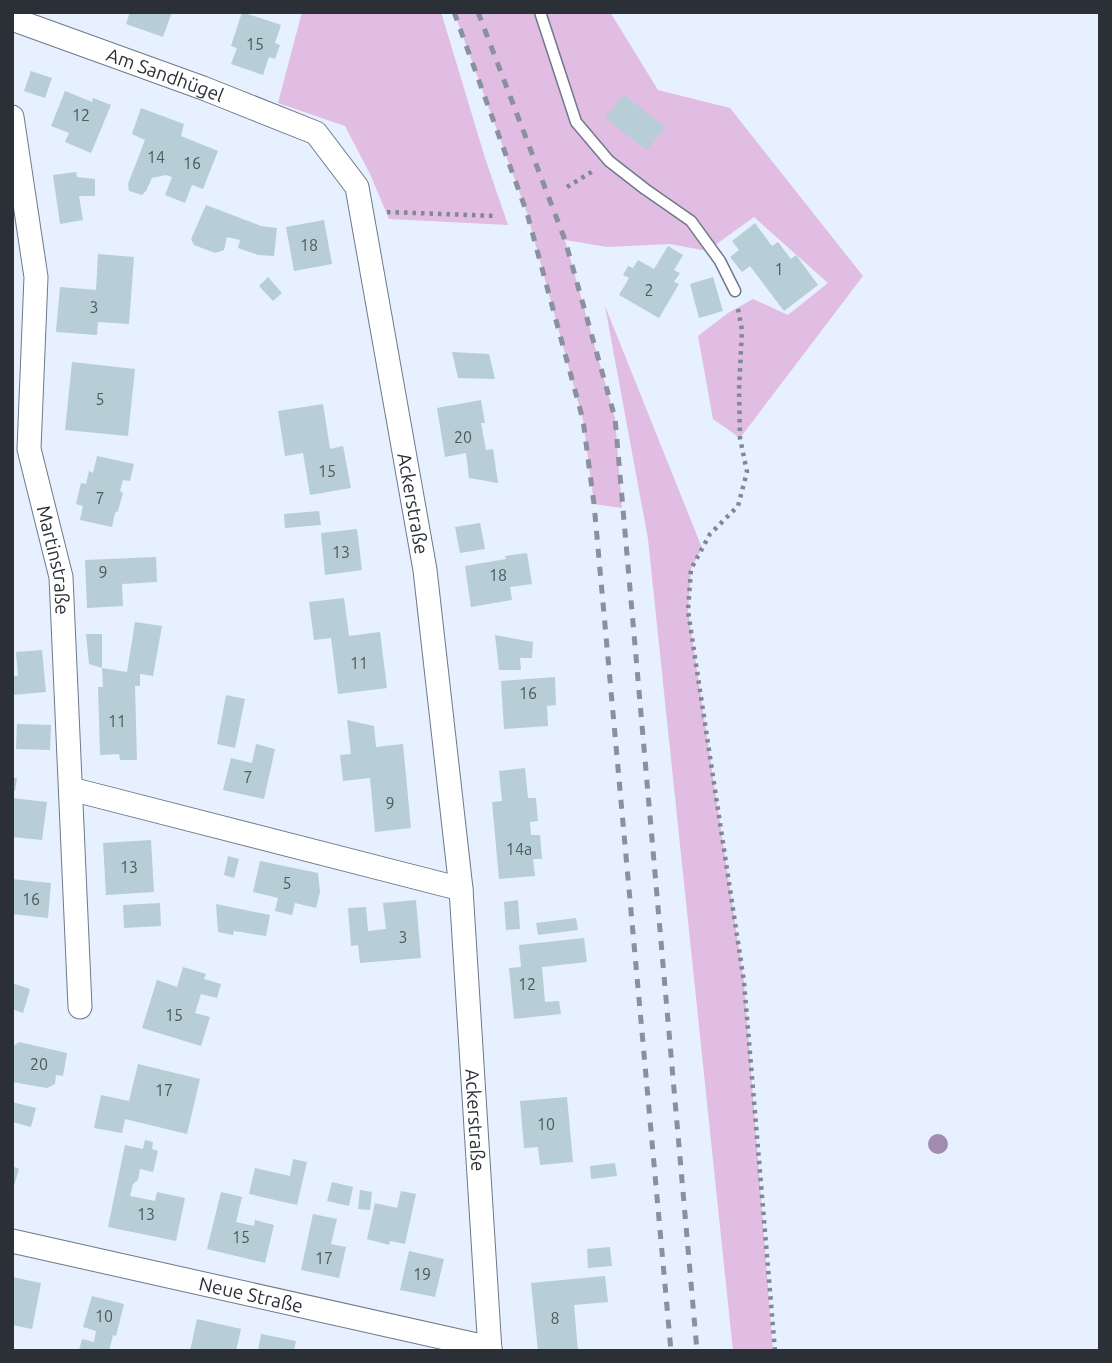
<svg xmlns="http://www.w3.org/2000/svg" width="1112" height="1363" font-family="Ubuntu,sans-serif">
<rect width="100%" height="100%" fill="#e6f0fe"/>
<g fill="#e1bce3">
<path d="M302 12H441L485 158 508 225 389 219 370 174 345 126 278 103Z"/>
<path d="M454 12H610L658 90 730 108 863 276 740 438 713 419 698 336 728 313 753 299 788 315 828 283 754 217 707 251 670 244 607 247 565 240 615 418 622 508 594 504 583 420 527 213Z"/>
<path d="M605 306 702 548 691 569 688 611 744 982 773 1351H733L648 539Z"/>
</g>
<g fill="#b7ced6">
<path d="M130 12H172L163 37 126 24Z"/>
<path d="M242 12 281 25 275 43 280 45 275 59 269 57 263 75 231 64 237 48 231 46Z"/>
<path d="M31 71 52 78 45 98 24 91Z"/>
<path d="M65 91 92 102 93 98 111 105 91 153 65 142 69 133 51 126Z"/>
<path d="M624 95 665 127 647 150 605 118Z"/>
<path d="M141 108 184 124 181 136 218 151 203 189 192 185 185 203 165 195 172 177 166 175 152 178 146 191 142 195 129 191 128 184 145 140 132 134Z"/>
<path d="M76 172 77 177 95 179V196H79L83 220 60 224 53 175Z"/>
<path d="M206 205 261 226 277 228 274 256 258 255 238 248 240 240 227 237 224 250 215 253 194 245 191 239Z"/>
<path d="M324 220 332 264 294 271 286 227Z"/>
<path d="M755 223 772 246 778 242 791 259 796 255 818 285 784 311 750 266 742 272 730 257 739 250 732 241Z"/>
<path d="M668 246 683 255 674 270 680 273 674 282 679 284 659 318 619 295 629 278 623 275 628 266 633 268 638 260 654 269Z"/>
<path d="M98 254 134 257 129 324 98 322 97 335 56 332 60 287 96 290Z"/>
<path d="M268 277 282 293 273 301 259 286Z"/>
<path d="M713 277 723 311 699 318 690 284Z"/>
<path d="M452 352 489 354 495 379 458 378Z"/>
<path d="M72 362 135 369 128 436 65 430Z"/>
<path d="M481 400 485 423H481L486 450 493 449 498 483 469 478 466 453 445 457 437 408Z"/>
<path d="M323 404 330 449 343 446 351 488 310 495 303 453 285 456 278 411Z"/>
<path d="M97 456 134 464 130 481 123 480 120 491 123 493 118 511 115 513 112 527 80 520 83 506 76 504 81 483 86 484 89 471 93 473Z"/>
<path d="M319 511 321 525 285 528 284 514Z"/>
<path d="M480 523 485 549 460 553 455 527Z"/>
<path d="M357 529 362 570 325 575 321 533Z"/>
<path d="M527 553 532 584 510 587 512 600 471 607 465 566 506 559 505 556Z"/>
<path d="M156 557 157 582 122 584 123 606 87 608 85 560Z"/>
<path d="M344 598 349 636 380 632 387 688 338 694 331 638 314 640 309 602Z"/>
<path d="M135 622 162 626 153 676 140 674V686H135L137 760H120L119 754 100 755 98 687H103L102 668 127 672Z"/>
<path d="M86 634H102V668L89 664Z"/>
<path d="M495 635 533 642 532 658H520L521 670H499Z"/>
<path d="M42 650 46 692 12 695V676H18L16 652Z"/>
<path d="M555 677 556 705 547 706 548 726 504 729 501 681Z"/>
<path d="M226 695 245 699 235 748 217 744Z"/>
<path d="M347 720 374 726 376 747 403 744 411 828 375 832 370 778 343 781 340 755 351 754Z"/>
<path d="M17 724 51 725 50 750 16 749Z"/>
<path d="M256 744 275 749 264 799 223 790 231 758 252 763Z"/>
<path d="M525 768 528 798H536L538 821 530 822 531 835H540L542 859H533L535 876 499 879 492 802 502 801 499 771Z"/>
<path d="M12 778H17L15 791H12Z"/>
<path d="M12 798 47 802 42 840 12 837Z"/>
<path d="M151 840 154 892 106 895 103 843Z"/>
<path d="M228 856 239 859 234 878 224 875Z"/>
<path d="M260 861 318 873 320 892 316 908 295 903 292 915 275 911 278 898 253 892Z"/>
<path d="M12 879 51 883 48 918 12 914Z"/>
<path d="M416 900 421 958 360 963 358 945 351 946 348 908 366 907 368 931 386 929 383 903Z"/>
<path d="M518 900 520 929 506 930 504 902Z"/>
<path d="M160 903 161 926 124 928 123 905Z"/>
<path d="M216 904 270 915 266 936 234 931 233 935 218 932Z"/>
<path d="M576 918 578 930 538 935 536 923Z"/>
<path d="M584 938 587 962 542 967 545 1002 559 1001 561 1014 514 1019 509 968 521 967 519 945Z"/>
<path d="M183 967 206 974 204 979 221 984 217 998 201 994 195 1013 210 1017 201 1046 142 1028 157 980 177 987Z"/>
<path d="M12 983 30 989 23 1013 12 1009Z"/>
<path d="M19 1042 67 1053 63 1076 56 1075 55 1084 47 1088 12 1082V1047Z"/>
<path d="M138 1064 200 1079 187 1134 125 1119 122 1133 94 1128 101 1095 129 1101Z"/>
<path d="M567 1097 573 1162 540 1165 538 1147 524 1148 520 1101Z"/>
<path d="M12 1102 36 1108 31 1127 12 1122Z"/>
<path d="M145 1140 153 1142 152 1149 158 1151 153 1172 140 1169 138 1180 133 1184 130 1196 155 1201 157 1192 185 1198 176 1241 108 1227 125 1145 143 1149Z"/>
<path d="M293 1159 307 1162 297 1205 249 1194 255 1168 290 1176Z"/>
<path d="M615 1163 617 1176 591 1179 590 1166Z"/>
<path d="M12 1166 19 1169 13 1189H12Z"/>
<path d="M332 1182 353 1187 349 1206 327 1201Z"/>
<path d="M360 1190 372 1192 370 1210 358 1209Z"/>
<path d="M401 1191 416 1194 405 1244 390 1241 389 1245 367 1239 375 1203 397 1208Z"/>
<path d="M221 1192 242 1197 236 1222 254 1226 255 1220 274 1225 265 1263 207 1249Z"/>
<path d="M313 1214 337 1219 331 1244 346 1247 339 1278 301 1270Z"/>
<path d="M610 1247 612 1266 588 1268 587 1249Z"/>
<path d="M409 1251 444 1259 435 1297 400 1290Z"/>
<path d="M605 1276 608 1302 574 1305 578 1351H538L531 1283Z"/>
<path d="M12 1277 41 1283 32 1329 12 1325Z"/>
<path d="M92 1296 124 1304 116 1336 113 1335 109 1351 79 1350 82 1339 94 1342 96 1331 83 1327Z"/>
<path d="M197 1319 241 1329 236 1351H190Z"/>
<path d="M261 1334 296 1341 294 1351H258Z"/>
</g>
<g fill="none" stroke-linecap="round" stroke-linejoin="round">
<g stroke="#6e7989" stroke-width="13">
<path id="lane" d="M540 12 576 122 609 161 645 189 691 221 720 261 735 291"/>
</g>
<g stroke="#6e7989" stroke-width="25">
<g id="street">
<path id="s1" d="M12 19 203 88 316 133 357 187 425 570 461 889 490 1351"/>
<path id="s2" d="M12 117 36 277 29 449 61 577 80 1007"/>
<path d="M71 789 461 889"/>
<path id="s3" d="M12 1241 490 1348"/>
</g>
</g>
<g stroke="#808892" stroke-width="4.5" stroke-dasharray="3.5 5" stroke-linecap="butt">
<path d="M567 187 593 171"/>
<path d="M387 212 497 216"/>
<path d="M738 309 742 330 739 389 740 438 747 472 738 506 710 534 691 569 688 611 744 982 775 1351"/>
</g>
<use href="#lane" stroke="#fff" stroke-width="10"/>
<use href="#street" stroke="#fff" stroke-width="23"/>
<g stroke="#8a919c" stroke-width="5" stroke-dasharray="9 9" stroke-linecap="butt">
<path d="M454 12 527 213 583 420 594 504 671 1351"/>
<path d="M478 12 565 240 615 418 697 1351"/>
</g>
</g>
<circle fill="#a28bae" cx="938" cy="1144" r="10"/>
<g text-anchor="middle" dominant-baseline="central" stroke-width="5" stroke-linejoin="round" paint-order="stroke">
<g font-size="16" fill="#4e585f">
<text x="255" y="44">15</text>
<text x="81" y="115">12</text>
<text x="156" y="157">14</text>
<text x="192" y="163">16</text>
<text x="309" y="245">18</text>
<text x="779" y="269">1</text>
<text x="649" y="290">2</text>
<text x="94" y="307">3</text>
<text x="100" y="399">5</text>
<text x="463" y="437">20</text>
<text x="327" y="471">15</text>
<text x="100" y="498">7</text>
<text x="341" y="552">13</text>
<text x="103" y="572">9</text>
<text x="498" y="575">18</text>
<text x="359" y="663">11</text>
<text x="528" y="693">16</text>
<text x="117" y="721">11</text>
<text x="248" y="777">7</text>
<text x="390" y="803">9</text>
<text x="519" y="849">14a</text>
<text x="129" y="867">13</text>
<text x="287" y="883">5</text>
<text x="31" y="899">16</text>
<text x="403" y="937">3</text>
<text x="527" y="984">12</text>
<text x="174" y="1015">15</text>
<text x="39" y="1064">20</text>
<text x="164" y="1090">17</text>
<text x="546" y="1124">10</text>
<text x="146" y="1214">13</text>
<text x="241" y="1237">15</text>
<text x="324" y="1258">17</text>
<text x="422" y="1274">19</text>
<text x="104" y="1316">10</text>
<text x="555" y="1318">8</text>
</g>
<g font-size="19" fill="#2b3037" stroke="#fff">
<text stroke="none"><textPath href="#s1" startOffset="163">Am Sandhügel</textPath></text>
<text stroke="none"><textPath href="#s1" startOffset="714">Ackerstraße</textPath></text>
<text stroke="none"><textPath href="#s2" startOffset="448">Martinstraße</textPath></text>
<text stroke="none"><textPath href="#s1" startOffset="1334">Ackerstraße</textPath></text>
<text stroke="none"><textPath href="#s3" startOffset="245">Neue Straße</textPath></text>
</g>
</g>
<rect width="1112" height="1363" fill="none" stroke="#2b3037" stroke-width="28"/>
</svg>
